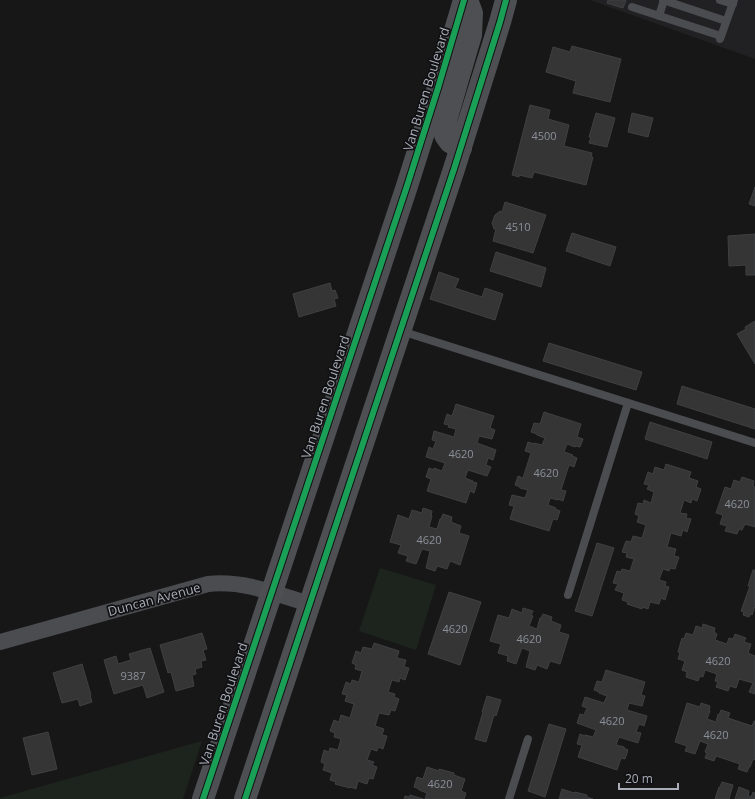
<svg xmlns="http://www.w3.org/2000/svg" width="755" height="799" font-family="'Open Sans',sans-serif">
<rect width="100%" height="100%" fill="#171717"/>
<path fill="#212123" d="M590 0H755V59Z"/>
<g fill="#1d241e">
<path d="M380 568 436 585 416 650 359 631Z"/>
<path d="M202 741 183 799H0V798Z"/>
</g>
<g fill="#353536" stroke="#3f4043">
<path d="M608 0H626L623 8 607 3Z"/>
<path d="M572 46 621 59 610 102 573 93 576 81 546 72 553 47 570 52Z"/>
<path d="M530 105 550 110 548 119 569 125 564 146 592 153 591 157H593L586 185 534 172 532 178 519 175V177L512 175Z"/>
<path d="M596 113 615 118 607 147 589 143 591 137H589Z"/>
<path d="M632 113 653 118 648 137 628 132Z"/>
<path d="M755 187V206L749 204Z"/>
<path d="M505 202 546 215 533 253 493 241 496 229H494L492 223 495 215 500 211 502 212Z"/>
<path d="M572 233 616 247 610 266 566 251Z"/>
<path d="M755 234V275H746V265L729 266 728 236Z"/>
<path d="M496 252 546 268 541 287 490 271Z"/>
<path d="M439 272 459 279 455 288 482 297 485 288 503 294 495 320 430 299Z"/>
<path d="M330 283 332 291 335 290 338 298 334 299 336 306 299 317 293 294Z"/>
<path d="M755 321V364L737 334 746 329 745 327Z"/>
<path d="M549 343 642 372 636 390 543 361Z"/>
<path d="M682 386 755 409V429L677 404Z"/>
<path d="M456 404 494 416 490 428 495 430 492 439 479 436 477 443 496 450 493 460 488 458 486 465 491 467 487 476 468 470 465 478 473 481V482L477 483 474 493 470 491 466 503 427 491 431 479 426 477 429 468 434 470V468L442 471 445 463 426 457 429 447 433 449 436 441 432 440 434 431 454 437 456 429 448 427 449 425 444 424 447 414 452 416Z"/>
<path d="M544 412 581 424 577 437 583 439 580 447 576 446 575 447 567 444 564 452 573 455 572 456 577 458 574 467 569 465 561 490 566 491 563 501 558 499V500L550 498 548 505 556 508 555 509 560 511 557 520 553 519 549 531 510 519 514 506 509 505 512 495 525 498 528 490 520 488V487L515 485 518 476 523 478 531 453 525 451 528 442 534 444V443L542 445 545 438 537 435V434L531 432 534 423 540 424Z"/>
<path d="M650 422 712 442 707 459 645 439Z"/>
<path d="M666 464 691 472 689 478 698 481 696 487 701 489 697 501 692 499 691 503 684 500 680 513 687 514 686 518 691 519 687 532 683 530 681 536 671 533 667 547 676 549 674 556 679 557 675 569 670 568 669 571 663 569 659 580 666 582 665 586 669 587 665 600 661 598 659 604 650 602 648 609 642 607V609L627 604 628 602 622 600 624 593 615 590 618 584 613 583 617 571 621 572 622 569 630 571 634 559 626 557 627 553 622 552 626 541 631 542 633 536 642 538 646 525 637 522 639 516 635 514 638 503 643 504 644 500 651 503 654 492 647 489 649 485 644 484 648 472 653 474 655 467 664 470Z"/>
<path d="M742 477 754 481 753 486 755 487V527L745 524 742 530 739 529 737 534 725 531 727 526 720 524 723 515 716 513 725 487 731 489 734 480 740 482Z"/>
<path d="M423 508 432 511 431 516H432L429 527 437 529 440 519H441L443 514 452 517 451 522 461 526 459 533 469 536 460 565 450 561 447 569 437 566 435 571 426 568 430 551 422 549 416 564 406 561 408 556 398 553 401 545 390 542 398 515 409 519 412 510 422 513Z"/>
<path d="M597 543 614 548 592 616 575 611Z"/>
<path d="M753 570H755V606L752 615 750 614 749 617 743 615 744 612 741 611 750 586H748Z"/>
<path d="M449 592 481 602 460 665 428 654Z"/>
<path d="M523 608 533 611 531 615 533 616 529 626 537 629 540 618H541L543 614 552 617 551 621 561 625 559 632 569 635 560 664 550 661 547 669 537 665 535 670 526 667 530 651 522 648 516 664 507 661 508 656 498 653 501 644 490 641 498 615 509 618 512 609 522 613Z"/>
<path d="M703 624 715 628 714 632 717 634 715 640 727 644 729 638 733 639 735 634 746 638 744 642 751 644 748 653 755 656V694L749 692 753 683 739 679 736 688 730 686 728 691 716 687 718 682 715 681 717 674 705 670 703 677 700 676 698 681 686 677 687 672 682 670 685 661 678 659 680 653 678 652 682 638 684 639 686 633 693 635 696 626 702 628Z"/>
<path d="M202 633 207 649 203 650 206 660 201 661 202 667 195 669 196 674 192 675 194 686 176 691 171 672 168 673 160 645Z"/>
<path d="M374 643 399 651 397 658 406 660 404 667 409 668 405 680 400 678 399 682 392 680 388 692 395 694 394 697 399 699 395 711 391 710 389 715 379 713 375 726 384 729 382 735 387 736 383 749 378 747 377 751 371 749 367 760 374 762 372 765 377 767 373 779 369 778 367 784 358 781 356 789 350 787V788L335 784 336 782 330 780 332 773 323 770 325 764 321 762 324 750 329 752 330 748 338 750 341 739 334 737 335 733 330 731 334 720 339 722 341 715 350 718 354 704 345 701 347 695 342 694 346 682 351 684 352 680 359 682 362 671 355 669 356 665 352 663 356 651 361 653 363 647 372 649Z"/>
<path d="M150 648 164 692 147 698 143 685 114 694 104 660 116 656 118 664 131 660 129 654Z"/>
<path d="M82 664 91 695H90L92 702 80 706 78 699 62 703 53 673Z"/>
<path d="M606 670 645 682 641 695 645 696 642 706 629 703 627 710 647 716 644 726 639 724 636 732 641 733 638 743 619 737 616 745 624 747V748L628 750 625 759 621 758 617 770 578 757 582 745 577 744 580 734 585 736V735L593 737 596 730 577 723 580 714 584 715 587 708 582 706 585 697 604 703 607 696 599 693V692L594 690 597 681 602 682Z"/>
<path d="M487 696 501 700 496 716 494 715 486 742 475 739 483 712H482Z"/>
<path d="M687 703 700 707 701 703 710 706 709 711H710L707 719 716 722 718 714 719 715 721 710 730 713 728 718 752 726 754 721H755V760L753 759 750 767H749L747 772 738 769 740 764 716 756 714 761 705 758 707 753 705 752 708 744 700 741 695 754 685 751 687 746 675 742Z"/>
<path d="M549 724 566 729 545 797 528 791Z"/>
<path d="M48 732 57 769 32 775 23 738Z"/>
<path d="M427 767 439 771V769L454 773V775L465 779 461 791 466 793 464 799H425L427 793 419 790V789L414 787 417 777 423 779Z"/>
<path d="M722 782 733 785 729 799H715L719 787H720Z"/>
<path d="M739 787 749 791 748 796 751 797 753 792 755 793V799H735Z"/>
<path d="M562 789 574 793 575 792 587 795V797L593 799H559Z"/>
<path d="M410 795 423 799H404L405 796 409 797Z"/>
</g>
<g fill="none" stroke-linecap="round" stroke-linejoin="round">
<g stroke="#4b4c50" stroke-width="8">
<path d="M663 0 726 21"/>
<path d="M720 0 733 4"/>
<path d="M632 7 721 36"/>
<path d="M659 16 664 0"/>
<path d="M720 39 734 0"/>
<path d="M401 331 755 443"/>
<path d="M568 595 628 403"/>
<path d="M509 799 528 739"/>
</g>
<path stroke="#4b4c50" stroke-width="16" d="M0 642 208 584C243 580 277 594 309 604"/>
<g stroke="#4d4f52" stroke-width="22">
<path d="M461 148 450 142 445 135 447 117 471 35 472 13 469 5"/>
<path d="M203 799 407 186 438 88 464 0"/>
<path d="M245 799 454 169 500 22 506 0"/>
</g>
<g stroke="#111113" stroke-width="8">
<g id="cycleway">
<path d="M203 799 407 186 438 88 464 0"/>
<path d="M245 799 454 169 500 22 506 0"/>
</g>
</g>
<use href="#cycleway" stroke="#1a9f57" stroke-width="6"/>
</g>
<g text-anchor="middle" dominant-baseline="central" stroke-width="3.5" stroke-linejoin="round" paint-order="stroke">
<g font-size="11" fill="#8b8f98">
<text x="544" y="135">4500</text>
<text x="518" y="226">4510</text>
<text x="461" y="453">4620</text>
<text x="546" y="472">4620</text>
<text x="737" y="503">4620</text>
<text x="429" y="539">4620</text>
<text x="455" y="628">4620</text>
<text x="529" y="638">4620</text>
<text x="718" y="660">4620</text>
<text x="133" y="675">9387</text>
<text x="612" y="720">4620</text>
<text x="716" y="734">4620</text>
<text x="440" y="783">4620</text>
</g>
<g font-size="13" fill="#a8adb8" stroke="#111113">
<text transform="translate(426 89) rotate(-73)">Van Buren Boulevard</text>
<text transform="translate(325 397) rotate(-72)">Van Buren Boulevard</text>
<text transform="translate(154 599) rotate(-15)">Duncan Avenue</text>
<text transform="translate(223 704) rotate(-72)">Van Buren Boulevard</text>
</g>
</g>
<path d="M619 783v6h59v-6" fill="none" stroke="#a8adb8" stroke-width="2"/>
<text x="625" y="783" font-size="12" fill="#a8adb8" stroke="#111113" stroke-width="3" paint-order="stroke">20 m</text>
</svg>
